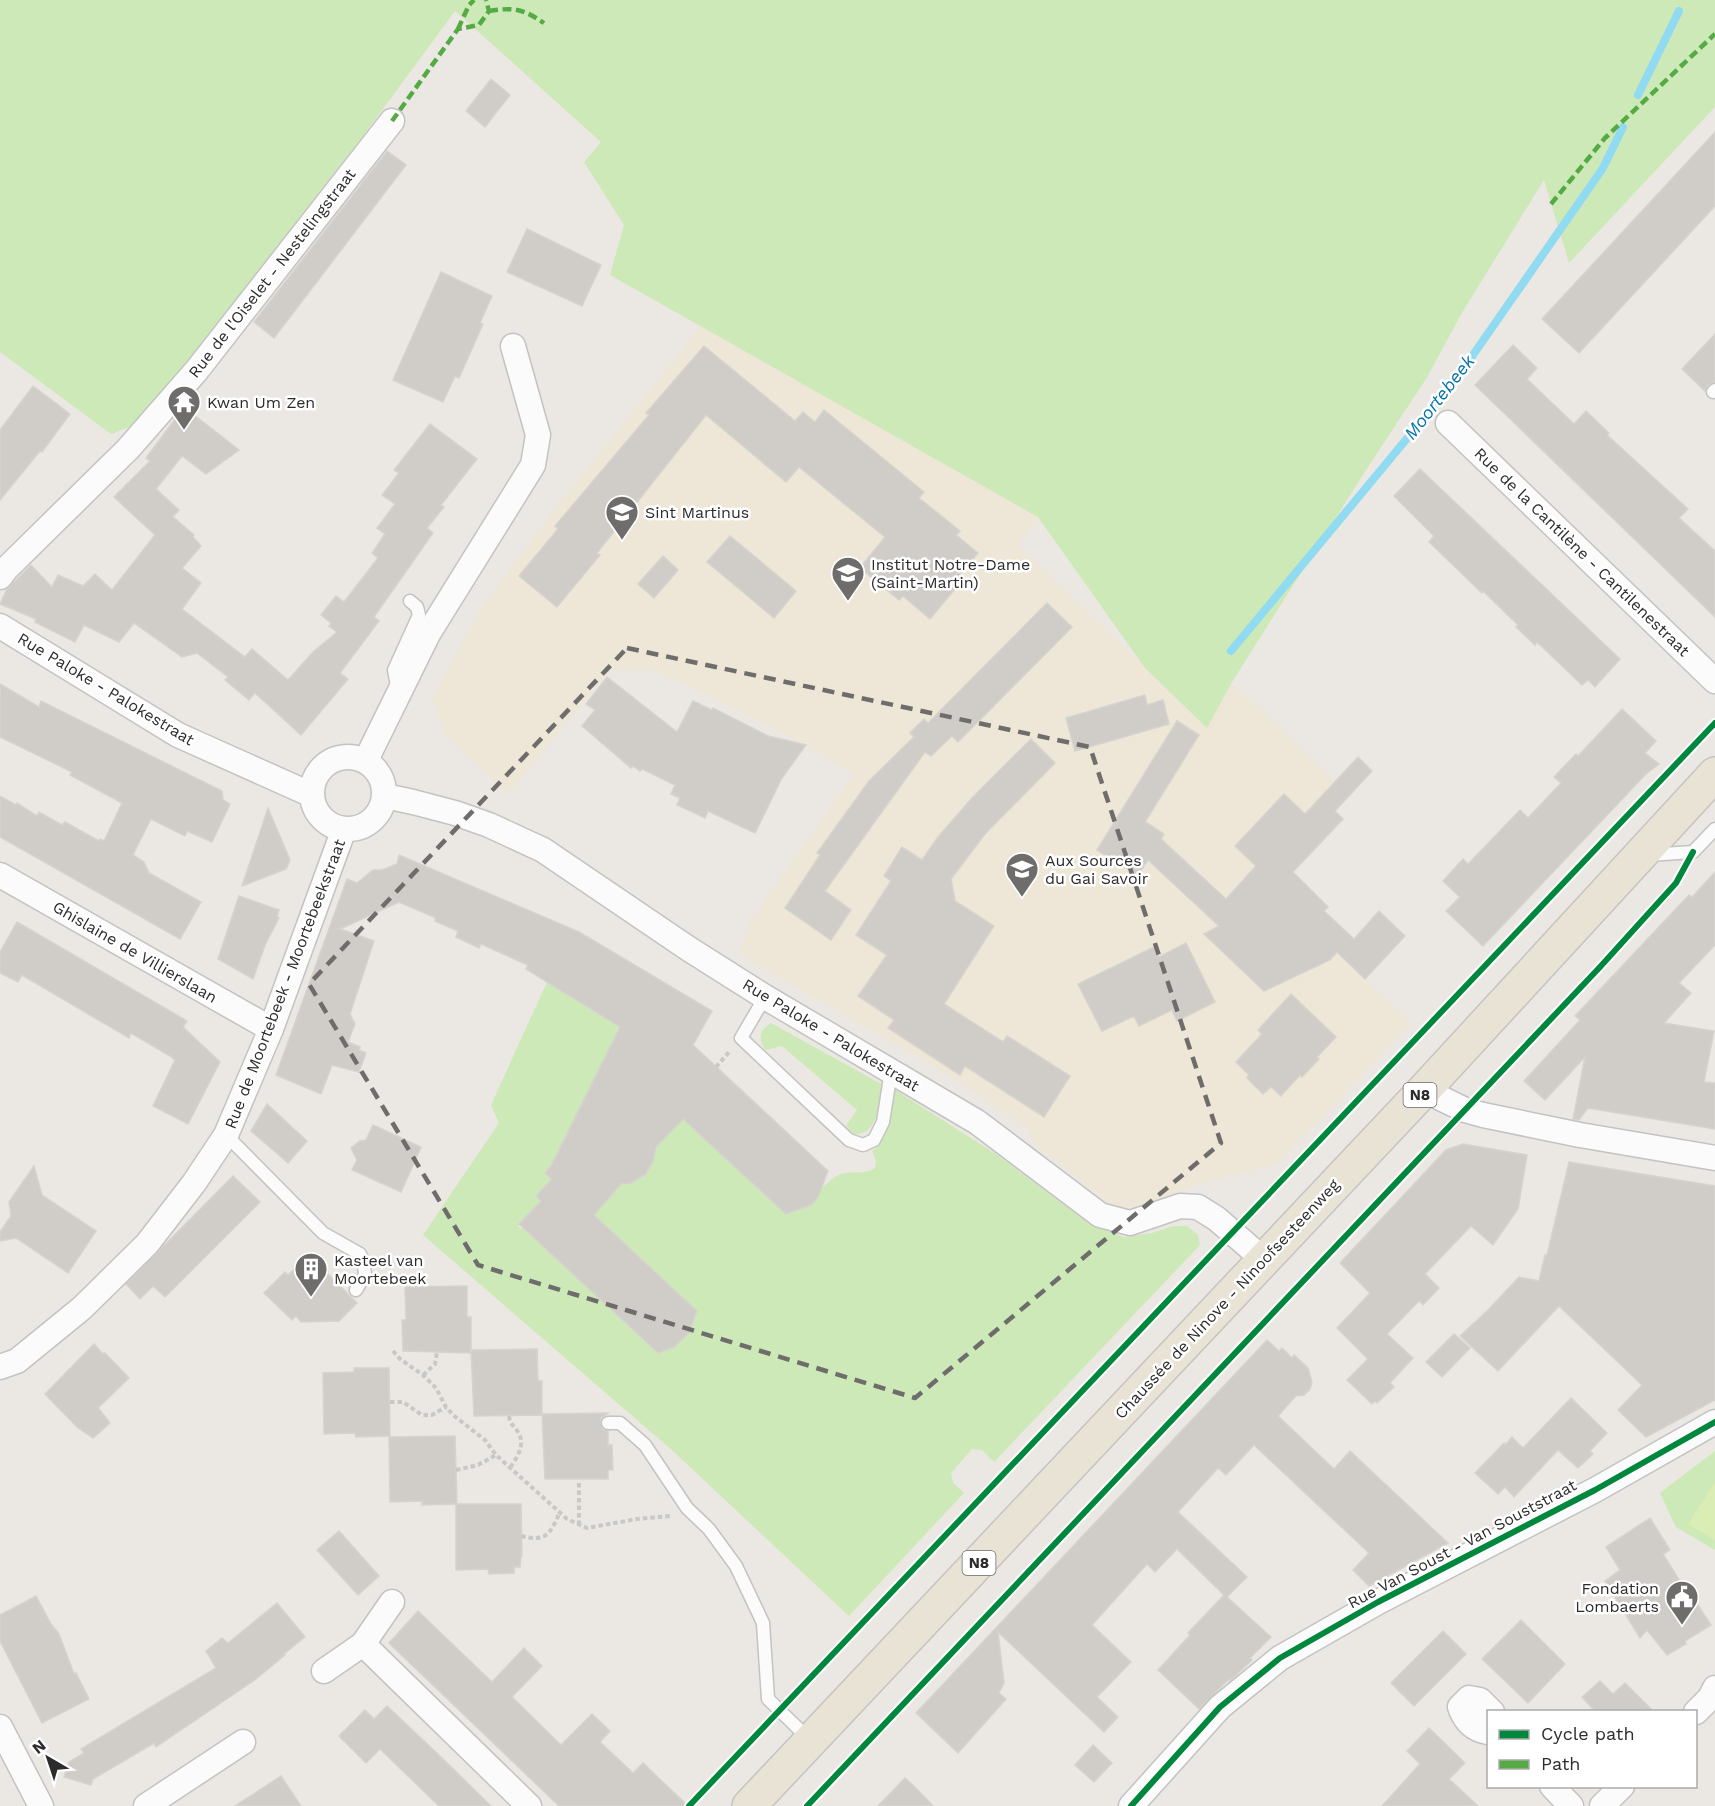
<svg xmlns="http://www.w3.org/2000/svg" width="1715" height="1806" font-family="'Work Sans',sans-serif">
<rect width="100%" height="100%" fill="#ebe7e2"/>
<path fill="#eee6d6" d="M701 326 1038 517 1019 545 1207 728 1232 684 1336 782 1250 872 1411 1023 1277 1164 1199 1184 1135 1207H1120L1108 1202 1032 1143 1030 1129 939 1069 740 955 748 924 854 774 806 745 699 691 652 670H610L508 794 446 735 432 699 480 610 550 515Z"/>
<g fill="#cde9b8">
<path d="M0 0H1715V107L1569 263 1544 180 1463 311 1426 379 1366 470 1232 682 1207 728 1145 668 1038 517 610 275 624 225 584 162 601 142 455 11 366 132 164 392 132 426 111 434 0 352Z"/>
<path d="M547 982 645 1042 610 1048 554 1163 545 1172 552 1179 536 1196 543 1203 536 1207 518 1226 521 1229 522 1227 657 1353C679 1348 693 1332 697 1311L594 1215 621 1184 631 1183 646 1174 653 1161 655 1148 683 1119 788 1214 803 1208 809 1204 811 1205 819 1196 818 1193C823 1186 833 1177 841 1174 850 1170 861 1176 875 1168L876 1161 872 1151C887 1144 891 1106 895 1090L996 1154 1091 1225 1124 1237 1152 1233 1173 1226H1187L1198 1235 1200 1245 994 1462 982 1450 972 1449 951 1473 953 1483 964 1493 849 1616 674 1452 423 1235 499 1123 491 1105Z"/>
<path d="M771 1023 883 1085C879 1103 878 1136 854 1134L846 1126 857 1110 782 1046 765 1050C758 1037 759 1031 771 1023Z"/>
<path d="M1715 1451V1550L1676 1527 1660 1493Z"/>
</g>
<path fill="#d9edb5" d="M1715 1482V1540L1688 1524Z"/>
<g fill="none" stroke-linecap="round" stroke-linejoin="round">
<g stroke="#90daf2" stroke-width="8">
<path d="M1638 95 1679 11"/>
<path d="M1231 651 1457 378 1603 168 1623 127"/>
</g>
</g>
<g fill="#d0cdc9" stroke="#d6d3ce" stroke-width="1.5">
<path d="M491 79 510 95 485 127 466 111Z"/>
<path d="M1715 132V206L1579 353 1542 319Z"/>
<path d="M387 151 406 165 274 338 254 322Z"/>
<path d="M527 229 601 265 582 306 507 272Z"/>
<path d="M441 272 492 296 480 323 483 324 459 378 455 376 443 402 393 380Z"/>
<path d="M1715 334V382L1709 384 1705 391 1682 369Z"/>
<path d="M1513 345 1537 368 1527 379 1574 424 1586 411 1609 433 1607 435 1688 509 1679 518 1715 551V617L1475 385Z"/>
<path d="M704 346 795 421 803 412 815 422 824 410 924 492 919 498 960 531 956 535 978 553 960 574 964 578 930 619 903 596 899 600 860 568 885 537 799 467 786 482 706 415 597 553 600 555 557 607 519 576 558 529 555 526 649 415 646 413Z"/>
<path d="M33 386 70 414 42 452 40 451 0 500V430Z"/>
<path d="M184 407 239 450 206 474 182 456 156 489 179 510 173 517 194 535 193 537 201 546 182 568 201 583 182 609 245 657 252 649 288 680 313 652 337 632 329 626 331 623 321 615 336 596 344 602 378 558 372 553 385 534 377 528 395 504 382 495 399 473 394 470 430 424 477 459 441 505 444 507 427 528 433 533 374 617 379 621 340 673 348 679 301 735 255 693 249 700 225 680 228 677 197 653 182 657 134 623 119 642 84 625 75 642 35 622 36 619 0 604 7 589 31 565 52 587 58 575 83 586 95 574 112 590 155 535 114 497 150 461 146 458Z"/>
<path d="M1420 469 1620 659 1595 687 1588 680 1582 685 1537 642 1535 645 1516 627 1518 625 1483 591 1482 593 1429 542 1434 536 1394 496Z"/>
<path d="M730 536 796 591 774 618 707 562Z"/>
<path d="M663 556 678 570 654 598 638 584Z"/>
<path d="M1047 603 1072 627 958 742 952 736 931 756 925 752 825 891 851 910 831 940 785 908 820 855 817 853 869 781 914 737 910 733 924 719 928 723Z"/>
<path d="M607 677 677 732 693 701 712 710 713 708 768 736 806 745 782 778 755 833 708 811 705 818 677 805 680 798 671 794 675 785 642 769 640 771 633 766 631 768 582 726 595 710 586 704Z"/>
<path d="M0 684 39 707 41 701 222 791 223 800 230 804 212 842 187 831 185 836 151 819 133 855 144 862 149 873 201 902 180 939 0 837V796L16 805 17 803 37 816 39 812 62 825 65 822 99 841 100 839 104 841 122 803 70 775 72 772 0 737Z"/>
<path d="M1145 695 1147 705 1163 700 1169 724 1075 751 1066 718Z"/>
<path d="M1622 709 1656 741 1645 753 1659 764 1646 774 1483 946 1446 911 1460 897 1443 881 1463 859 1468 864 1520 810 1528 818 1561 783 1554 777 1576 754 1578 756Z"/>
<path d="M1177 721 1199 735 1145 822 1164 834 1161 839 1226 899 1256 866 1235 846 1284 794 1305 814 1358 757 1372 771 1335 811 1343 819 1293 872 1328 907 1324 911 1354 939 1379 911 1405 936 1365 979 1337 952 1330 960 1264 991 1204 934 1219 926 1148 860 1138 875 1097 850Z"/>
<path d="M1031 739 1055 763 985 834 951 879 955 901 994 926 944 1004 1003 1042 1007 1036 1070 1076 1044 1117 965 1066 960 1075 888 1028 894 1020 858 996 887 955 856 935 891 881 884 876 902 847 922 860 938 837 972 798Z"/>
<path d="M268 808 290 860 286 869 242 886Z"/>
<path d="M399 855 579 932 712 1011 693 1045 828 1171 818 1197 811 1205 786 1214 683 1119 656 1147 653 1161 646 1174 631 1183 621 1184 594 1215 697 1311 689 1333 674 1347 658 1353 519 1224 541 1201 536 1196 552 1179 545 1173 551 1166 620 1027 526 969 528 965 481 944 479 948 456 937 458 931 435 921 436 918 399 902 340 929 374 941 350 1014 355 1024 348 1042 360 1047 359 1050 366 1053 359 1072 332 1065 321 1094 276 1075 347 879 357 883 373 870H382L397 864Z"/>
<path d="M1715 872V945L1679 983 1691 993 1664 1023 1714 1031 1704 1082 1715 1083V1129L1588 1108 1579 1120 1573 1119 1585 1057 1545 1100 1524 1081 1580 1020 1575 1016 1689 895 1692 897Z"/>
<path d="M239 896 279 910 277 916 279 918 265 945 253 979 218 959Z"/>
<path d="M17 922 187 1021 183 1027 220 1062 188 1124 153 1106 175 1060 170 1056 131 1033 129 1038 22 975 18 982 0 973V952Z"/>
<path d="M1186 943 1215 1002 1177 1021 1172 1010 1139 1026 1134 1016 1102 1031 1078 984 1154 947 1159 957Z"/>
<path d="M1291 994 1336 1037 1317 1057 1319 1059 1302 1077 1300 1075 1281 1096 1271 1087 1263 1094 1247 1078 1249 1075 1236 1062 1262 1034 1258 1030Z"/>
<path d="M267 1104 307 1141 288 1163 251 1131Z"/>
<path d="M373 1125 421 1147 401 1192 352 1170 357 1160 351 1148 360 1141 366 1140Z"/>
<path d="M1463 1144 1527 1155 1518 1209 1493 1245 1471 1226 1425 1274 1439 1288 1423 1305 1419 1301 1387 1334 1413 1358 1390 1383 1394 1387 1377 1403 1375 1401 1372 1404 1347 1380 1368 1359 1337 1328 1370 1293 1340 1263 1446 1150Z"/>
<path d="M1569 1162 1715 1186V1400L1646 1437 1618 1410 1642 1385 1559 1306 1498 1371 1460 1336 1487 1311 1519 1277 1539 1281 1545 1255H1547Z"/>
<path d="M34 1166 42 1195 96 1231 68 1273 16 1238 0 1241V1232L11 1216 9 1202Z"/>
<path d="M233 1176 260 1202 165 1297 153 1286 140 1299 126 1284Z"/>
<path d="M302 1262 319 1278 326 1272 357 1303 339 1321 301 1322 296 1316 292 1320 264 1293 285 1272 288 1275Z"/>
<path d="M467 1286V1317H471V1353L403 1351 402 1320H406L405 1287Z"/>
<path d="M1454 1334 1470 1348 1442 1377 1426 1362Z"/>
<path d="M1267 1340 1279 1351 1282 1348 1292 1358 1294 1355 1308 1368 1312 1382 1310 1389 1304 1395 1296 1396 1278 1416 1334 1469 1350 1451 1448 1543 1369 1586 1353 1570 1369 1553 1254 1445 1226 1475 1218 1468 1178 1512 1247 1577 1227 1597 1271 1637 1250 1658 1252 1660 1234 1677 1229 1681 1228 1680 1199 1709 1158 1670 1190 1635 1188 1633 1224 1595 1177 1549 1155 1572 1147 1564 1092 1625 1131 1662 1097 1697 1118 1717 1104 1732 998 1632 1004 1683 999 1693 1006 1699 958 1753 916 1713Z"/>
<path d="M94 1344 103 1354 105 1353 129 1378 98 1408 110 1423 93 1438 77 1427 45 1394Z"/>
<path d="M537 1349 538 1381H542V1414L608 1413 601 1418 600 1424 603 1430 608 1431V1445H612L613 1470H608V1479H545L542 1415 474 1416 471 1350Z"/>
<path d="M354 1368H389L390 1436 356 1437 355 1433 324 1434 323 1373 354 1372Z"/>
<path d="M1571 1398 1607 1433 1590 1451 1593 1454 1578 1468 1558 1450 1514 1497 1505 1487 1498 1494 1475 1473 1504 1443 1505 1445 1512 1437 1523 1448Z"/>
<path d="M455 1436 457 1504 422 1505V1501L390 1502 389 1437Z"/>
<path d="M456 1504H521L522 1556H521L520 1567H514V1573L489 1574 488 1569 456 1570Z"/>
<path d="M1650 1518 1670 1550 1663 1554 1696 1607 1698 1605 1711 1625 1685 1641 1686 1644 1667 1655 1647 1630 1640 1638 1605 1581 1620 1570 1606 1547Z"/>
<path d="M339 1531 379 1576 358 1595 317 1550Z"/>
<path d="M36 1596 51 1624 59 1634 74 1674 76 1673 89 1699 42 1723 0 1641V1615Z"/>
<path d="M277 1603 305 1637 284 1654 285 1655 256 1679 156 1747 154 1743 93 1779 91 1785 64 1777 69 1762 84 1753 81 1749 216 1668 206 1651 222 1638 228 1643Z"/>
<path d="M418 1611 492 1682 524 1648 542 1666 512 1697 561 1745 592 1714 610 1731 600 1742 633 1773 643 1763 688 1806H559L389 1643Z"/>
<path d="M1521 1620 1565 1664 1528 1703 1482 1659Z"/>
<path d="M1443 1631 1466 1654 1414 1706 1391 1683Z"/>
<path d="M1600 1681 1613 1694 1625 1683 1654 1712H1596L1582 1697Z"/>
<path d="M387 1706 442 1758 491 1806H439L380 1749 366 1763 339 1736 365 1710 374 1719Z"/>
<path d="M1429 1728 1465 1763 1449 1779 1478 1806H1382L1420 1764 1407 1751Z"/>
<path d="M1093 1745 1112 1763 1094 1782 1075 1765Z"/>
<path d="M281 1776 301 1806H235Z"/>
<path d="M905 1778 915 1787 933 1806H878Z"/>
</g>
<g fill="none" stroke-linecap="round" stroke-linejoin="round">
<g stroke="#c4c3c3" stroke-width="15">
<g id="lane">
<path d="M1713 392 1715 390"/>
<path d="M398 690 394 670 419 615 417 607 410 601"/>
<path d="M1649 855 1693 852 1715 829"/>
<path d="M765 997 741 1038 849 1140 863 1145 874 1140 883 1122 891 1071"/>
<path d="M226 1135 323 1233 360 1254 364 1265 365 1275 356 1290"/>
<path d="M608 1423H620L645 1445 687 1508 709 1529 736 1566 763 1623 768 1699 810 1740"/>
</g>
</g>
<g stroke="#c4c3c3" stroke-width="27">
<g id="street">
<path d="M1448 423 1715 681"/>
<path d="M0 577 6 569 128 449 197 370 392 121"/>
<path d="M0 626 178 735 312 795"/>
<circle cx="348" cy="793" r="36"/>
<path d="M366 760 428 634 533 465 538 435 513 346"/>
<path d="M385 796 413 802 455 813 489 825 543 850 689 949 765 997 977 1122 1100 1215 1130 1223 1180 1206 1198 1207 1217 1219 1264 1260"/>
<path d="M0 875 271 1029"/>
<path d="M1424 1090 1465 1110 1483 1115 1580 1135 1715 1158"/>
<path d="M0 1367 17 1361 82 1308 147 1244 194 1183 226 1135 271 1029 344 829"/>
<path d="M363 1644 392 1602"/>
<path d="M324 1671 363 1644 529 1806"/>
<path d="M1696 1712 1710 1698 1715 1688"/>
<path d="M0 1727 41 1806"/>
<path d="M1488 1732C1474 1730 1465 1721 1460 1707L1469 1698 1480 1700 1492 1712"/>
<path d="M1552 1786 1571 1806"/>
<path d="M146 1806 243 1742"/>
<path d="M1131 1806 1220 1707 1280 1658 1378 1602 1595 1490 1715 1422"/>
<path d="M1602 1806 1622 1786"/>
</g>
</g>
<g stroke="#c6c4c2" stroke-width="36">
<path id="primary" d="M749 1806 1424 1090 1715 774"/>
</g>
<g stroke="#c8c8c7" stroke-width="4" stroke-dasharray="4.5 3" stroke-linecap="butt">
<path d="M716 1067 729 1052"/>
<path d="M393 1351 400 1359 423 1375 436 1388 446 1407 453 1415 485 1440 496 1455 567 1519 587 1528 637 1519 670 1516"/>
<path d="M423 1375 435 1364 437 1352"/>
<path d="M390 1402H403L422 1415H432L446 1407"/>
<path d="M509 1416C510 1424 514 1426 518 1432 526 1445 517 1457 510 1468"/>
<path d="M456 1470 478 1465 496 1455"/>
<path d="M579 1525V1480"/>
<path d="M521 1536C545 1542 550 1535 559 1514"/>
</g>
<use href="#lane" stroke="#fcfbfb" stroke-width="12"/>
<use href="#street" stroke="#fcfbfb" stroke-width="24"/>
<use href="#primary" stroke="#e8e3d4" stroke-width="33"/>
<g stroke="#54ab44" stroke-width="4.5" stroke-dasharray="9 4.5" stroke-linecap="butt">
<path d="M489 11C515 7 523 9 544 23"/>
<path d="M458 29 469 5 474 0"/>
<path d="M392 121 458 29 479 25 489 11 486 0"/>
<path d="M1551 204 1605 138 1715 34"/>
</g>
<g stroke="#fff" stroke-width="10">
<g id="cycleway">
<path d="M689 1806 1715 723"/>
<path d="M807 1806 1600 967 1676 883 1693 852"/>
<path d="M1131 1806 1220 1707 1280 1658 1378 1602 1595 1490 1715 1422"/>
</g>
</g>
<use href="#cycleway" stroke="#00873e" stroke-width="6"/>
</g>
<path fill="none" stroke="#6f6d6c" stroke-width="4.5" stroke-dasharray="12 8" stroke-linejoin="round" d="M627 648 1090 747 1221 1143 915 1398 478 1265 309 984Z"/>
<defs>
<g id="temple-pin" transform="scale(1.725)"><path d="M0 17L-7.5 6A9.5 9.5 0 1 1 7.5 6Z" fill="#6f6d6c" stroke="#fff"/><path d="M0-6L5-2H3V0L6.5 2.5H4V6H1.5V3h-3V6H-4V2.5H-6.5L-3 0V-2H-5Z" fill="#fff"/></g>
<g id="school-pin" transform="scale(1.725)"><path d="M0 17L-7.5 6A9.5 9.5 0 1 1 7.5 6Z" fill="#6f6d6c" stroke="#fff"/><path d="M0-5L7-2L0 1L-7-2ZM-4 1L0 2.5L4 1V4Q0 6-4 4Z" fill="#fff"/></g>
<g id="building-pin" transform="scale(1.725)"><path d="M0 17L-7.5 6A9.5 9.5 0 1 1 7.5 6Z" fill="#6f6d6c" stroke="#fff"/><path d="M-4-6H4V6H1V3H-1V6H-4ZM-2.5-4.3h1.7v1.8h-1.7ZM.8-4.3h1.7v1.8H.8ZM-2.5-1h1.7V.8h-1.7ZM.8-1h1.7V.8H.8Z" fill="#fff"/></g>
<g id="civic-pin" transform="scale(1.725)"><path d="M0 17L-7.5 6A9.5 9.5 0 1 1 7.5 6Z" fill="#6f6d6c" stroke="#fff"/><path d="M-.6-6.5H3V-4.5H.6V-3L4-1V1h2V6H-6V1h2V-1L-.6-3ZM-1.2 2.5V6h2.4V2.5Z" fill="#fff"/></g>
</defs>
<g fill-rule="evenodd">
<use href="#temple-pin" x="184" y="402"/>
<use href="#school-pin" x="622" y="512"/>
<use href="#school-pin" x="848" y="573"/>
<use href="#school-pin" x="1022" y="869"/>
<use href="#building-pin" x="311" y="1269"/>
<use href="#civic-pin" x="1682" y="1597"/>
</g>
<g text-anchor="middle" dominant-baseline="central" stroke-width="5" stroke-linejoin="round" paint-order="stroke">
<g fill="#fff" stroke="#6b6b6b" stroke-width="1.5">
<rect x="1403.5" y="1083" width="33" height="24" rx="4.5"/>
<rect x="962.5" y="1551" width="33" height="24" rx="4.5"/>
</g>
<g font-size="15" font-weight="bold" fill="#2c2c2c">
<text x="1420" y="1095">N8</text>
<text x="979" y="1563">N8</text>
</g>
<g font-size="16" fill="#2c2c2c" stroke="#fff">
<text transform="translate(272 273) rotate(-52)">Rue de l'Oiselet - Nestelingstraat</text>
<text transform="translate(1582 552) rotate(44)">Rue de la Cantilène - Cantilenestraat</text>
<text transform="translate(106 689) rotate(31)">Rue Paloke - Palokestraat</text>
<text transform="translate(135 952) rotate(30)">Ghislaine de Villierslaan</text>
<text transform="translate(285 984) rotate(-69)">Rue de Moortebeek - Moortebeekstraat</text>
<text transform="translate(831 1035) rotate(31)">Rue Paloke - Palokestraat</text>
<text transform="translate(1227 1299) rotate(-47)">Chaussée de Ninove - Ninoofsesteenweg</text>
<text transform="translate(1462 1544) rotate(-28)">Rue Van Soust - Van Souststraat</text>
</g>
<g font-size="16" fill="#2c2c2c" stroke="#fff" text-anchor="start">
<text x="207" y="402">Kwan Um Zen</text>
<text x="645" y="512">Sint Martinus</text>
<text x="871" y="564">Institut Notre-Dame<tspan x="871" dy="18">(Saint-Martin)</tspan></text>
<text x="1045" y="860">Aux Sources<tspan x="1045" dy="18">du Gai Savoir</tspan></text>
<text x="334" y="1260">Kasteel van<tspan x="334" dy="18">Moortebeek</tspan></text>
<text x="1659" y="1588" text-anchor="end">Fondation<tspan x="1659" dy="18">Lombaerts</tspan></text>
</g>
<g font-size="18" font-style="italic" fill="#0273aa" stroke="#fff">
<text transform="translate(1439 397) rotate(-52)">Moortebeek</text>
</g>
</g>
<rect x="1487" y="1710" width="210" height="78" fill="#ffffff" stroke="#ababab" stroke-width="1.5"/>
<rect x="1499" y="1730" width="30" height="9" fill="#00873e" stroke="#ababab" stroke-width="1.5"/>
<text x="1541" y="1740" font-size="18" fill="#2c2c2c">Cycle path</text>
<rect x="1499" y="1760" width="30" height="9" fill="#54ab44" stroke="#ababab" stroke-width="1.5"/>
<text x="1541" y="1770" font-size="18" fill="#2c2c2c">Path</text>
<g transform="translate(48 1758) rotate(321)" stroke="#ffffff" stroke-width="4.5" paint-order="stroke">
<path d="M0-4.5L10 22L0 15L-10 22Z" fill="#2c2c2c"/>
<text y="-9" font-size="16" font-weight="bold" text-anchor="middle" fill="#2c2c2c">N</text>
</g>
</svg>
